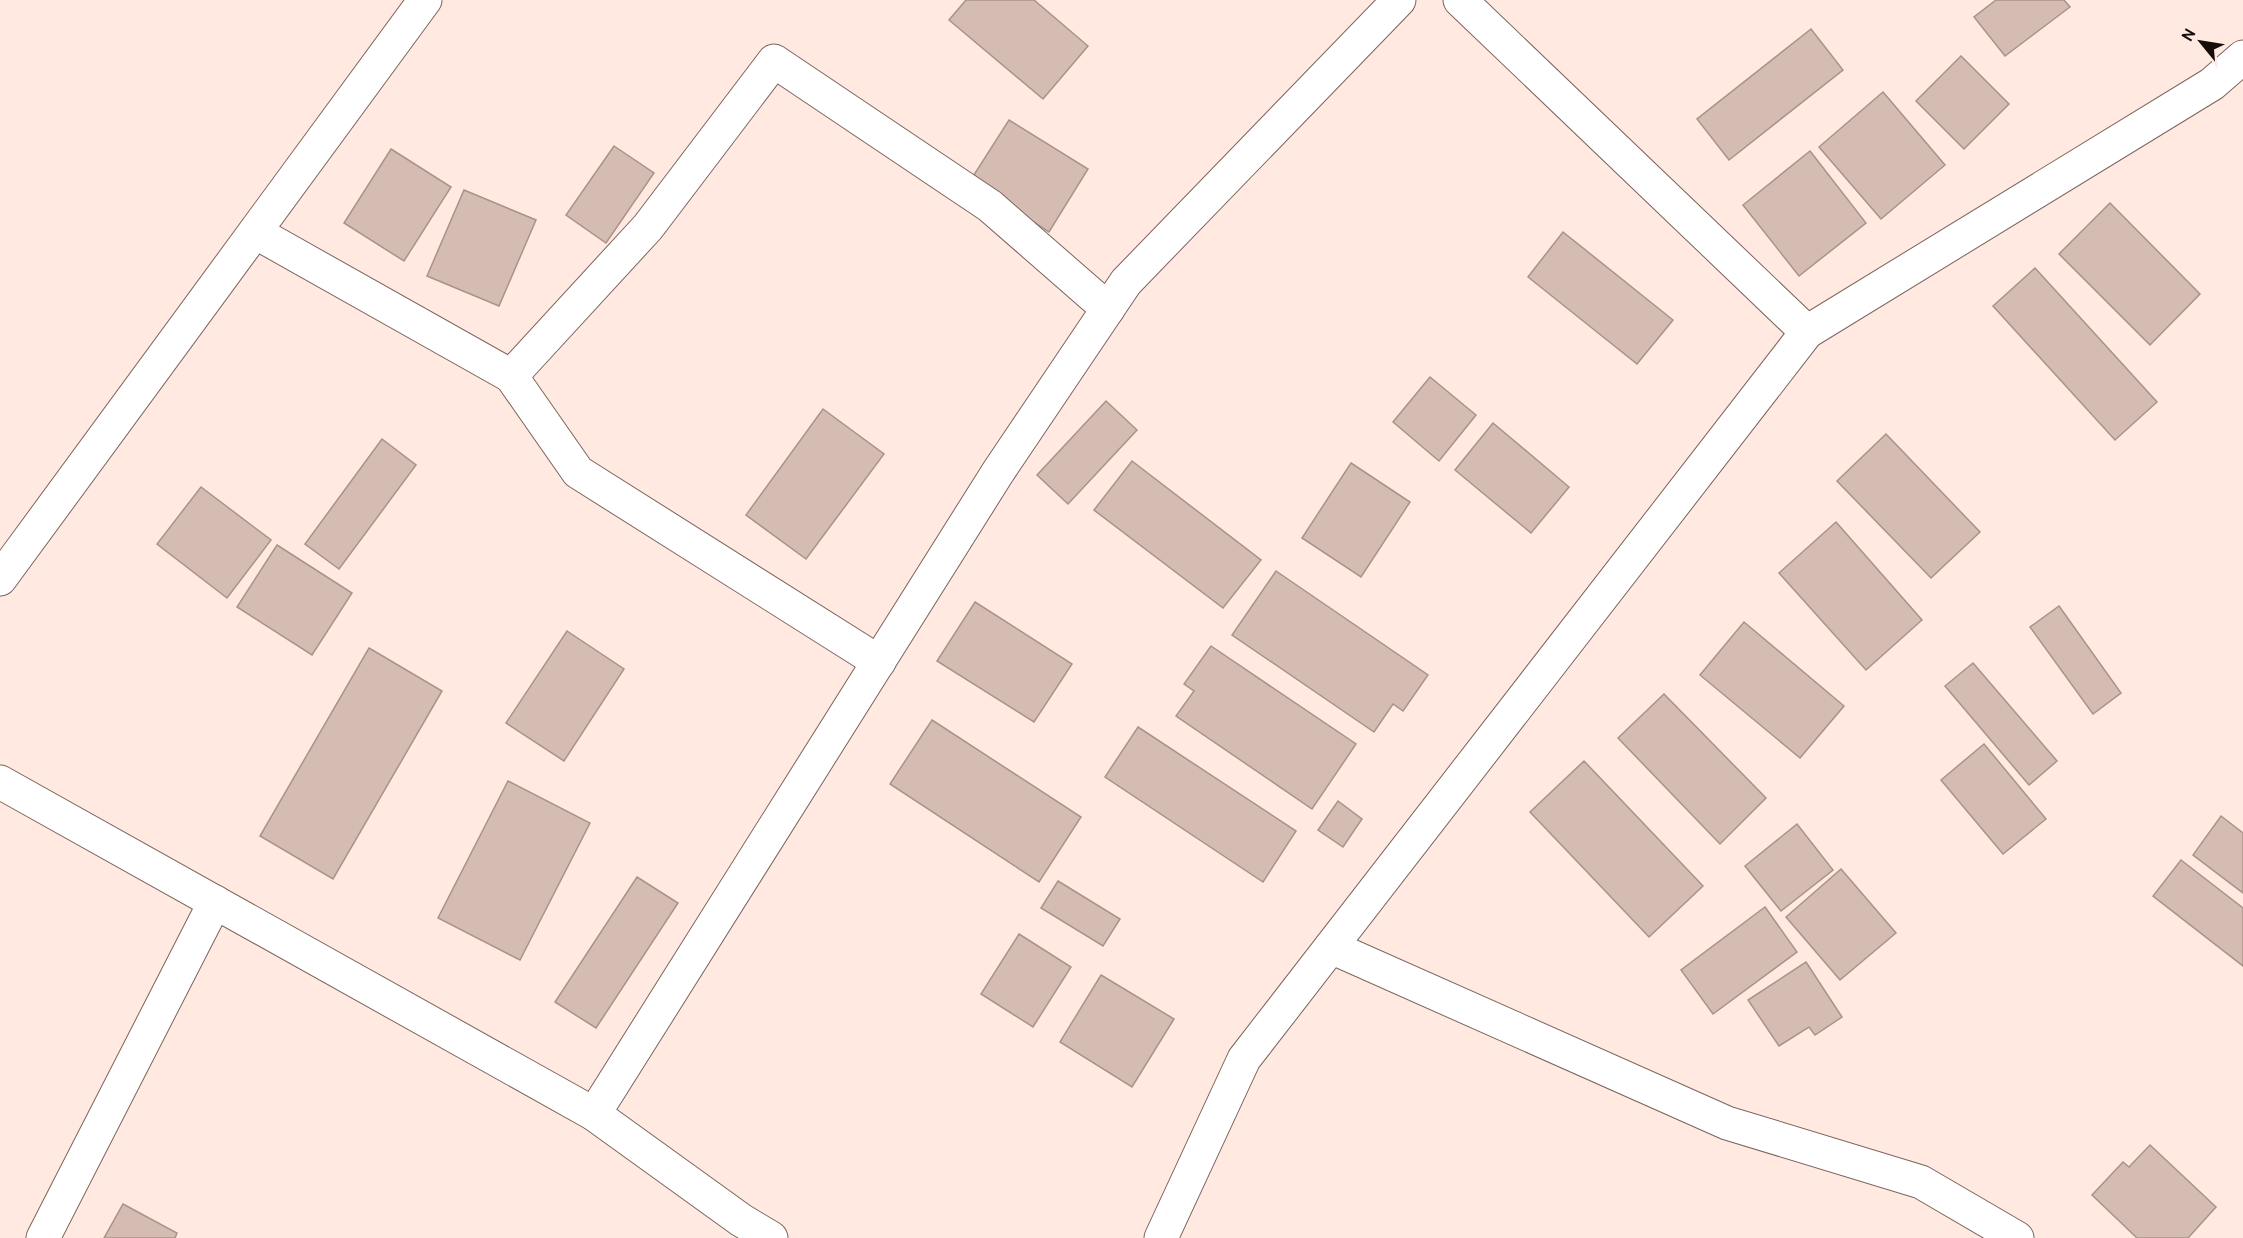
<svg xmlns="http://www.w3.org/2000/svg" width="2243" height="1238" font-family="Cabin,sans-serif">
<rect width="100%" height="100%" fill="#ffe9e1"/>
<g fill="#d5bcb2" stroke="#aa9289" stroke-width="1.5">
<path d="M966 0H1034L1088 46 1043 99 949 20Z"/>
<path d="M1996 0H2064L2070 7 2005 56 1974 17Z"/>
<path d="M1811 29 1843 70 1729 160 1697 119Z"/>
<path d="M1961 56 2009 104 1964 149 1916 101Z"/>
<path d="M1883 92 1945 165 1881 219 1819 147Z"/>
<path d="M1009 120 1088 169 1049 232 970 181Z"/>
<path d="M614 146 654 173 606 243 566 215Z"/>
<path d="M391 149 451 187 404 261 344 223Z"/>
<path d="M1810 151 1866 223 1799 276 1743 205Z"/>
<path d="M464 190 536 220 499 306 427 276Z"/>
<path d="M2110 203 2200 294 2150 345 2059 254Z"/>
<path d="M1563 232 1673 320 1637 364 1528 277Z"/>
<path d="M2035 268 2157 402 2115 440 1993 306Z"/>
<path d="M1430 377 1476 415 1439 461 1393 422Z"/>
<path d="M1106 401 1137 430 1068 504 1037 475Z"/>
<path d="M823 409 884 454 806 559 746 515Z"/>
<path d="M1493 423 1569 487 1531 533 1455 470Z"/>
<path d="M1886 434 1980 532 1931 578 1837 481Z"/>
<path d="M382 439 416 465 339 569 305 544Z"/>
<path d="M1132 461 1261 560 1223 608 1094 510Z"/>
<path d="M1351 463 1410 502 1361 577 1302 538Z"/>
<path d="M201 487 271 540 227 598 157 544Z"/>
<path d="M1836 522 1922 620 1866 670 1779 573Z"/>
<path d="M277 545 352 593 312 655 237 607Z"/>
<path d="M1276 571 1428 675 1403 711 1393 704 1374 732 1232 635Z"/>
<path d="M975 602 1072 664 1034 722 937 661Z"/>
<path d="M2059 606 2121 693 2093 714 2030 627Z"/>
<path d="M1744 622 1844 706 1800 758 1700 675Z"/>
<path d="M567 631 624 669 564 761 506 723Z"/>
<path d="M1211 646 1356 744 1312 809 1176 716 1194 691 1184 684Z"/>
<path d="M369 648 442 691 333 879 260 836Z"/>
<path d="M1973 663 2057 761 2029 785 1945 686Z"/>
<path d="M1664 694 1766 798 1720 844 1618 738Z"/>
<path d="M932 720 1081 817 1039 882 890 784Z"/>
<path d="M1138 727 1296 831 1263 882 1105 777Z"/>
<path d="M1984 744 2046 819 2003 854 1941 780Z"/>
<path d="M1584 761 1703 886 1649 937 1530 812Z"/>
<path d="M508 781 590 823 520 960 438 918Z"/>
<path d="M1338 801 1362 819 1343 847 1318 830Z"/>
<path d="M2221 816 2243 833V893L2193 855Z"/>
<path d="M1797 824 1833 870 1781 911 1745 866Z"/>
<path d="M2181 860 2243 908V966L2153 896Z"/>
<path d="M1841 869 1896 933 1840 980 1786 917Z"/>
<path d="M637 877 678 903 596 1028 555 1002Z"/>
<path d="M1058 881 1120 919 1103 946 1041 908Z"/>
<path d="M1765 907 1797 952 1713 1014 1681 970Z"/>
<path d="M1019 934 1071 967 1033 1027 981 994Z"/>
<path d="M1806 962 1842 1017 1815 1035 1809 1027 1779 1046 1748 1000Z"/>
<path d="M1101 975 1174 1019 1132 1087 1060 1042Z"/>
<path d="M2150 1145 2216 1207 2188 1238H2137L2092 1195 2123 1162 2129 1167Z"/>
<path d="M123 1204 177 1233 175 1238H104Z"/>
</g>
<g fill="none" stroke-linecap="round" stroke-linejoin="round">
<g stroke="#7b645c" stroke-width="35">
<g id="minor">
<path d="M1460 0 1807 332"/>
<path d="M255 232 511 376"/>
<path d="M0 579 425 0"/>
<path d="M879 662 578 472 511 376 648 227 774 61 990 206 1108 309"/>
<path d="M0 782 594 1114 741 1220 771 1238"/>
<path d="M1331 947 1727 1123 1921 1182 2017 1238"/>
<path d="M594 1114 998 472 1126 282 1399 0"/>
<path d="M43 1238 215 902"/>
<path d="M1161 1238 1244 1059 1807 332 2212 84 2243 57"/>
</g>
</g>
<use href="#minor" stroke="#fff" stroke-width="33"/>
</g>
<g transform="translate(2201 42) rotate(300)" stroke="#ffe9e1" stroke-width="4.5" paint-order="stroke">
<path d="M0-4.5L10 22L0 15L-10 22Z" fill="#150d0a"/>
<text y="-9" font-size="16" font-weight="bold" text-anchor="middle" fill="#150d0a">N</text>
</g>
</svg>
